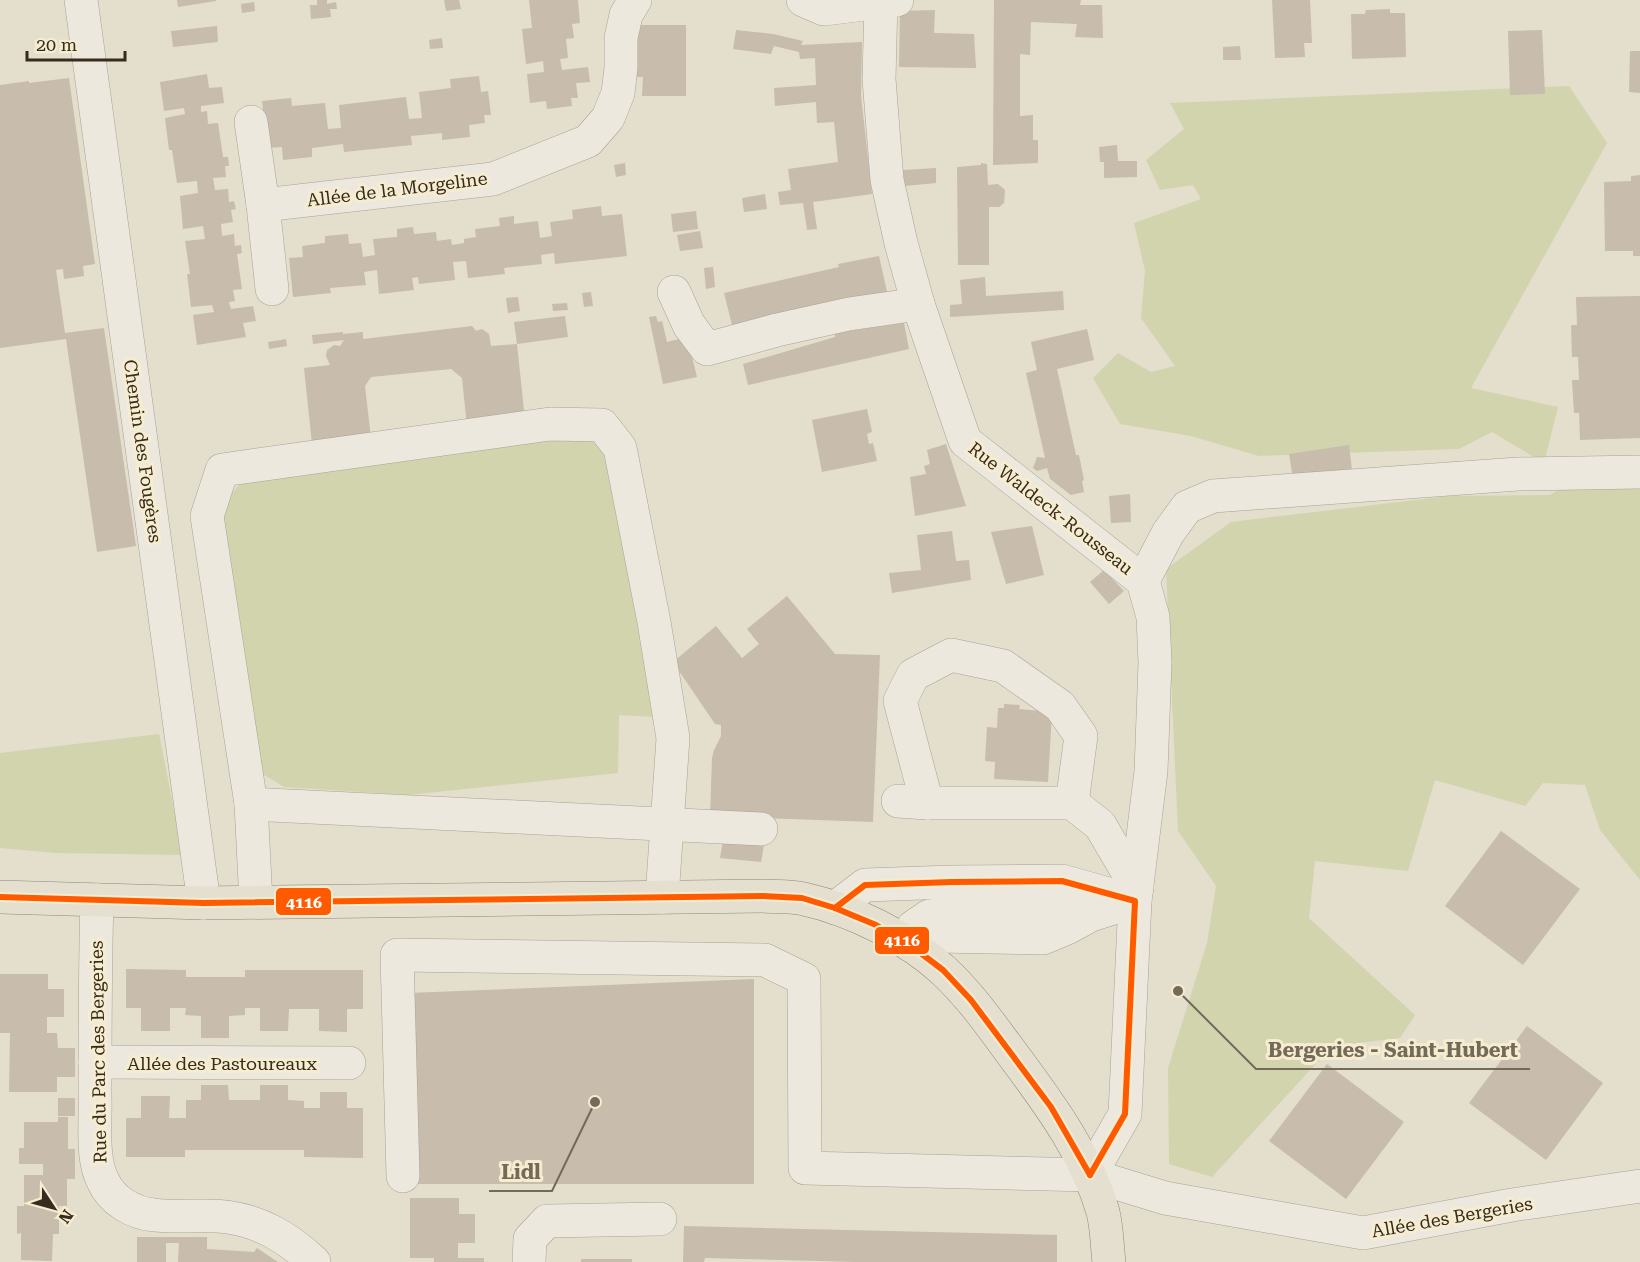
<svg xmlns="http://www.w3.org/2000/svg" width="1640" height="1262" font-family="'Roboto Serif',serif">
<rect width="100%" height="100%" fill="#e4decc"/>
<g fill="#d2d4ae">
<path d="M1569 86 1607 143 1471 388 1558 407 1544 463 1492 432 1459 449 1259 456 1191 436 1120 424 1093 378 1118 353 1151 372 1175 366 1141 318 1145 271 1134 223 1201 199 1193 185 1160 190 1146 160 1184 129 1170 103Z"/>
<path d="M587 432 604 447 617 475 654 717 619 715 618 773 408 795 284 787 256 770 214 513 246 477Z"/>
<path d="M1599 466H1640V880L1600 830 1585 785 1543 783 1525 806 1435 780 1408 871 1315 861 1309 918 1415 1015 1400 1038 1332 1046 1212 1177 1169 1164 1168 1068 1207 943 1216 886 1178 831 1166 569 1231 522 1449 496 1550 495Z"/>
<path d="M159 734 183 855 56 853 0 848V753Z"/>
</g>
<g fill="#c8bcac">
<path d="M177 0H216V1L178 7Z"/>
<path d="M317 0H327V4L336 2 337 9H330L331 17 311 19 310 5H317Z"/>
<path d="M444 0H459L461 9 446 11Z"/>
<path d="M529 0H578L580 23 572 24 574 38 566 39 568 58 560 59 562 70 588 67 590 82 576 83 578 98H571L572 106 547 109 546 101 530 103 527 74 544 72 543 61 526 64 522 29 532 28Z"/>
<path d="M994 0H1081L1080 5H1102L1103 38 1075 37 1077 24 1031 22 1030 55 1020 54V116L1033 115V140H1038V163L993 165Z"/>
<path d="M1272 0H1310L1312 43H1304L1305 57 1275 58Z"/>
<path d="M254 2 255 11 242 13 241 4Z"/>
<path d="M1390 9V13H1405L1406 57 1352 59 1351 14H1365L1366 10Z"/>
<path d="M935 10 934 33 974 34 976 68 899 67 900 11Z"/>
<path d="M637 25H686V96H642L643 77H633Z"/>
<path d="M217 26 218 42 173 47 171 31Z"/>
<path d="M736 30 773 34 803 41 801 45 862 42 861 96 872 194 813 202 817 229 807 230 803 203 780 205 778 192 791 190 788 169 838 162 834 122 817 123 816 102 775 106 774 88 816 85 815 58 800 59 799 52 774 46 771 54 733 49Z"/>
<path d="M1542 30 1545 94 1510 95 1508 31Z"/>
<path d="M442 38 443 48 430 49 429 40Z"/>
<path d="M1240 46 1241 60H1223V47Z"/>
<path d="M1630 51H1640V93L1629 92Z"/>
<path d="M207 74 209 88 222 87 224 103 201 106V112L207 111 208 124 218 123 223 157H228L229 166H225L226 177 213 178 215 190 228 189 229 202 234 201 236 209 231 210 233 222 221 224 222 236 234 234 235 246 241 245 242 253 237 254 242 289 233 290 235 301 229 302 231 309 253 306 256 321 243 323 246 337 197 345 193 315 214 312 212 305 191 307 187 274H190L185 241 205 239 203 226 183 229 180 196 198 193 197 181 177 183 172 150H169L165 118 185 114 184 108 164 111 160 82Z"/>
<path d="M479 76 481 92 488 91 491 115H484L485 123 469 125 470 137 442 140V133L411 136 412 145 344 152 343 144 312 148V157L283 160 282 147 267 148 262 101 291 98 292 106 325 103 328 129 341 128 339 105 406 97 409 119 422 118 419 92 451 88 450 79Z"/>
<path d="M69 78 95 264 83 266 84 276 64 279 63 269 56 270 65 333 104 328 136 546 97 552 66 339 0 348V85L29 81V83Z"/>
<path d="M1117 145 1118 161H1137V177L1104 178V162H1100L1099 147Z"/>
<path d="M625 163 626 175 616 177 614 165Z"/>
<path d="M981 163 987 164 988 185 998 184 1005 190 1004 203 999 207H989V265H958L957 167 981 165Z"/>
<path d="M936 168V183L905 186 903 170Z"/>
<path d="M1640 175V256H1633V251H1605L1604 182 1631 181V176Z"/>
<path d="M765 194 767 209 744 212 742 198Z"/>
<path d="M601 206 602 216 622 214 627 256 555 264 554 253 541 255 542 264 504 268 505 274 468 278 466 261 453 262 455 280 419 284 418 277 412 278 414 290 379 294 377 270 364 272 366 285 330 288 331 293 293 297 289 258 303 257 302 246 325 243V236L348 234 349 244 361 243 363 257 375 255 373 239 397 237V229L413 227 414 234 436 232 437 241 451 239 452 245 464 243V239L476 237 475 229 500 226 499 218 514 216V224L538 221 540 238 552 236 550 222 573 219 572 210Z"/>
<path d="M696 211 698 229 673 232 671 214Z"/>
<path d="M700 231 703 248 680 251 677 235Z"/>
<path d="M879 256 889 301 733 329 724 293 839 267 838 264Z"/>
<path d="M713 267 715 287 706 289 704 268Z"/>
<path d="M985 277 986 296 1063 291 1064 310 950 317V305L962 304 960 280Z"/>
<path d="M591 292 593 306 584 307 582 293Z"/>
<path d="M1640 296V438L1580 440 1579 413H1574L1572 380H1579L1578 357H1572L1571 325H1577L1576 297Z"/>
<path d="M518 297 520 311 508 313 506 298Z"/>
<path d="M567 303 568 310 553 311 552 304Z"/>
<path d="M565 316 568 337 517 344 525 420 467 426 462 378 451 369 371 377 365 386 371 438 312 444 304 368 330 365 326 356 327 350 334 345 340 346 344 340 313 344 312 335 343 332V334L363 332V339L472 326 476 331 482 329 489 334 491 346 517 344 514 322Z"/>
<path d="M656 316 658 322 662 321 667 342 687 337 697 377 663 384 649 317Z"/>
<path d="M904 323 909 349 748 385 743 364 835 337V333Z"/>
<path d="M1087 329 1094 360 1057 369 1076 455H1079L1084 480 1082 481 1084 492 1071 495 1050 479 1047 468 1037 471 1033 468 1037 457 1045 458 1026 373 1037 370 1031 342Z"/>
<path d="M286 339 287 346 269 349 268 342Z"/>
<path d="M867 409 872 432 867 434 869 444 873 443 877 461 822 472 812 420Z"/>
<path d="M946 444 966 506 915 516 910 477 926 474 924 466 930 464 927 450Z"/>
<path d="M1349 445 1352 470 1293 479 1289 454Z"/>
<path d="M1130 494 1131 522 1111 523 1109 496Z"/>
<path d="M1032 526 1044 575 1006 584 991 532Z"/>
<path d="M952 531 956 561 969 560 971 580 892 593 889 573 921 570 917 535Z"/>
<path d="M1104 570 1124 591 1109 604 1090 582Z"/>
<path d="M787 596 835 654 880 655 873 822 710 816 712 758 714 750 721 736V725L715 724 673 662 716 626 742 658 759 644 747 629Z"/>
<path d="M1004 704 1020 705 1019 709 1052 712 1048 782 994 779 995 762 985 761 987 727 997 728 998 708H1004Z"/>
<path d="M1501 831 1580 889 1523 965 1445 906Z"/>
<path d="M723 840 764 845 761 862 720 858Z"/>
<path d="M126 969 186 970V977H245V970H363V1009H347V1032L319 1031V1009H289L288 1031H260V1008H245V1015L229 1016V1038H201V1016L185 1015 186 1008H170V1031H141V1008H126Z"/>
<path d="M0 974H48V989H64V1017H47V1033H57L58 1048H75V1077H57V1092H9L10 1033H0Z"/>
<path d="M754 979V1184H407L409 993Z"/>
<path d="M1527 1026 1603 1083 1546 1160 1469 1103Z"/>
<path d="M1327 1064 1404 1122 1346 1199 1269 1141Z"/>
<path d="M201 1085H228L229 1100H260V1085H288V1100L304 1101V1108H320V1092H347V1108H363V1158L304 1157V1150H185V1157H126V1118H141V1096H170L169 1118H186V1100H201Z"/>
<rect x="58" y="1098" width="17" height="18"/>
<path d="M58 1117H68V1149H75V1179H67V1206H59V1234H53L52 1261 21 1260V1233L17 1234V1206H24V1175H43V1164H19V1148H24V1122H58Z"/>
<path d="M410 1198H459V1214H475V1243H458V1258H484V1262H434V1258H410Z"/>
<path d="M684 1226 1057 1235V1262H856L705 1258 704 1262H683Z"/>
<path d="M137 1237H207V1249L254 1252 257 1248 278 1262H178L179 1243H166V1262H137Z"/>
<rect x="581" y="1259" width="51" height="3"/>
</g>
<g fill="none" stroke-linecap="round" stroke-linejoin="round">
<g stroke="#a9a295" stroke-width="34">
<g id="minor">
<path d="M81 0 204 903"/>
<path d="M803 0 824 9 897 0"/>
<path d="M881 0 879 79 887 180 901 243 918 304 965 441 1143 581 1153 617 1155 663 1151 771 1135 901 1125 1114 1090 1175"/>
<path d="M251 122 263 205 272 289"/>
<path d="M263 205 493 179 588 141 608 118 618 93 621 68V38L626 15 635 0"/>
<path d="M674 292 689 325 707 349 777 330 849 314 918 304"/>
<path d="M1143 581 1168 533 1187 507 1213 496 1518 474 1640 472"/>
<path d="M898 801 927 803H1072L1100 825 1137 888"/>
<path d="M927 803 900 701 913 675 951 655 1003 666 1060 706 1081 736 1072 803"/>
<path d="M251 804 761 829"/>
<path d="M97 900C95 966 95 1031 95 1096 96 1122 91 1158 103 1181 112 1201 133 1213 154 1215 178 1218 203 1214 227 1217 262 1222 288 1238 314 1262"/>
<path d="M1135 901 1091 915 1067 928 1043 938 937 936 910 945 913 927 929 916 967 911Z"/>
<path d="M256 902 251 804 207 516 222 470 550 424 602 425 620 448 654 622 673 738 662 897"/>
<path d="M835 908 865 885 952 882 1062 881 1108 894"/>
<path d="M95 1062 349 1063"/>
<path d="M403 1176 397 955 765 960 804 979 805 1168 1090 1175 1165 1198 1363 1233 1512 1205 1640 1186"/>
<path d="M529 1262 530 1239 547 1221 660 1219"/>
</g>
</g>
<g stroke="#8f887c" stroke-width="34">
<path id="major" d="M0 897 204 903 763 896C777 897 791 896 804 899 853 910 907 937 944 971 973 998 995 1031 1019 1063 1053 1109 1087 1156 1103 1212 1107 1228 1107 1246 1109 1262"/>
</g>
<use href="#minor" stroke="#ece8dd" stroke-width="33"/>
<use href="#major" stroke="#e4dfcf" stroke-width="33"/>
<g stroke="#f6edd1" stroke-width="10">
<g id="bus-1">
<path d="M0 897 204 903 763 896 802 898 835 908 876 925 910 945 943 970 971 1000 1051 1107 1090 1175"/>
<path d="M835 908 865 885 952 882 1062 881 1135 901 1125 1114 1090 1175"/>
</g>
</g>
<use href="#bus-1" stroke="#ff5a00" stroke-width="6"/>
</g>
<g text-anchor="middle" dominant-baseline="central" stroke-width="6" stroke-linejoin="round" paint-order="stroke">
<g font-size="18" fill="#372b1d" stroke="#f6edd1">
<text transform="translate(397 189) rotate(-7)">Allée de la Morgeline</text>
<text transform="translate(143 451) rotate(82)">Chemin des Fougères</text>
<text transform="translate(1051 508) rotate(38)">Rue Waldeck-Rousseau</text>
<text transform="translate(98 1052) rotate(-91)">Rue du Parc des Bergeries</text>
<text x="222" y="1063">Allée des Pastoureaux</text>
<text transform="translate(1452 1217) rotate(-10)">Allée des Bergeries</text>
</g>
</g>
<path fill="none" stroke="#746a5a" stroke-width="2" d="M1178 991L1256 1069H1530M595 1102L552 1191H489"/>
<g fill="#746a5a" stroke="#f6edd1" stroke-width="2">
<circle cx="1178" cy="991" r="6"/>
<circle cx="595" cy="1102" r="6"/>
</g>
<g font-size="20" text-anchor="middle" font-weight="bold" fill="#746a5a" stroke="#f6edd1" stroke-width="6" stroke-linejoin="round" paint-order="stroke">
<text x="1393" y="1057">Bergeries - Saint-Hubert</text>
<text x="521" y="1179">Lidl</text>
</g>
<g stroke="#f6edd1" stroke-width="2">
<rect x="275" y="887" width="57" height="29" rx="6" fill="#ff5a00"/>
<rect x="874" y="926" width="56" height="29" rx="6" fill="#ff5a00"/>
</g>
<g font-size="16" text-anchor="middle" font-weight="bold" fill="#fff">
<text x="304" y="908">4116</text>
<text x="902" y="946">4116</text>
</g>
<g transform="translate(54 1208) rotate(126)" stroke="#f6edd1" stroke-width="4.5" paint-order="stroke">
<path d="M0-4.5L10 22L0 15L-10 22Z" fill="#372b1d"/>
<text y="-9" font-size="16" font-weight="bold" text-anchor="middle" fill="#372b1d">N</text>
</g>
<path d="M27 51v9h98v-9" fill="none" stroke="#372b1d" stroke-width="3"/>
<text x="36" y="51" font-size="18" fill="#372b1d" stroke="#f6edd1" stroke-width="4.5" paint-order="stroke">20 m</text>
</svg>
